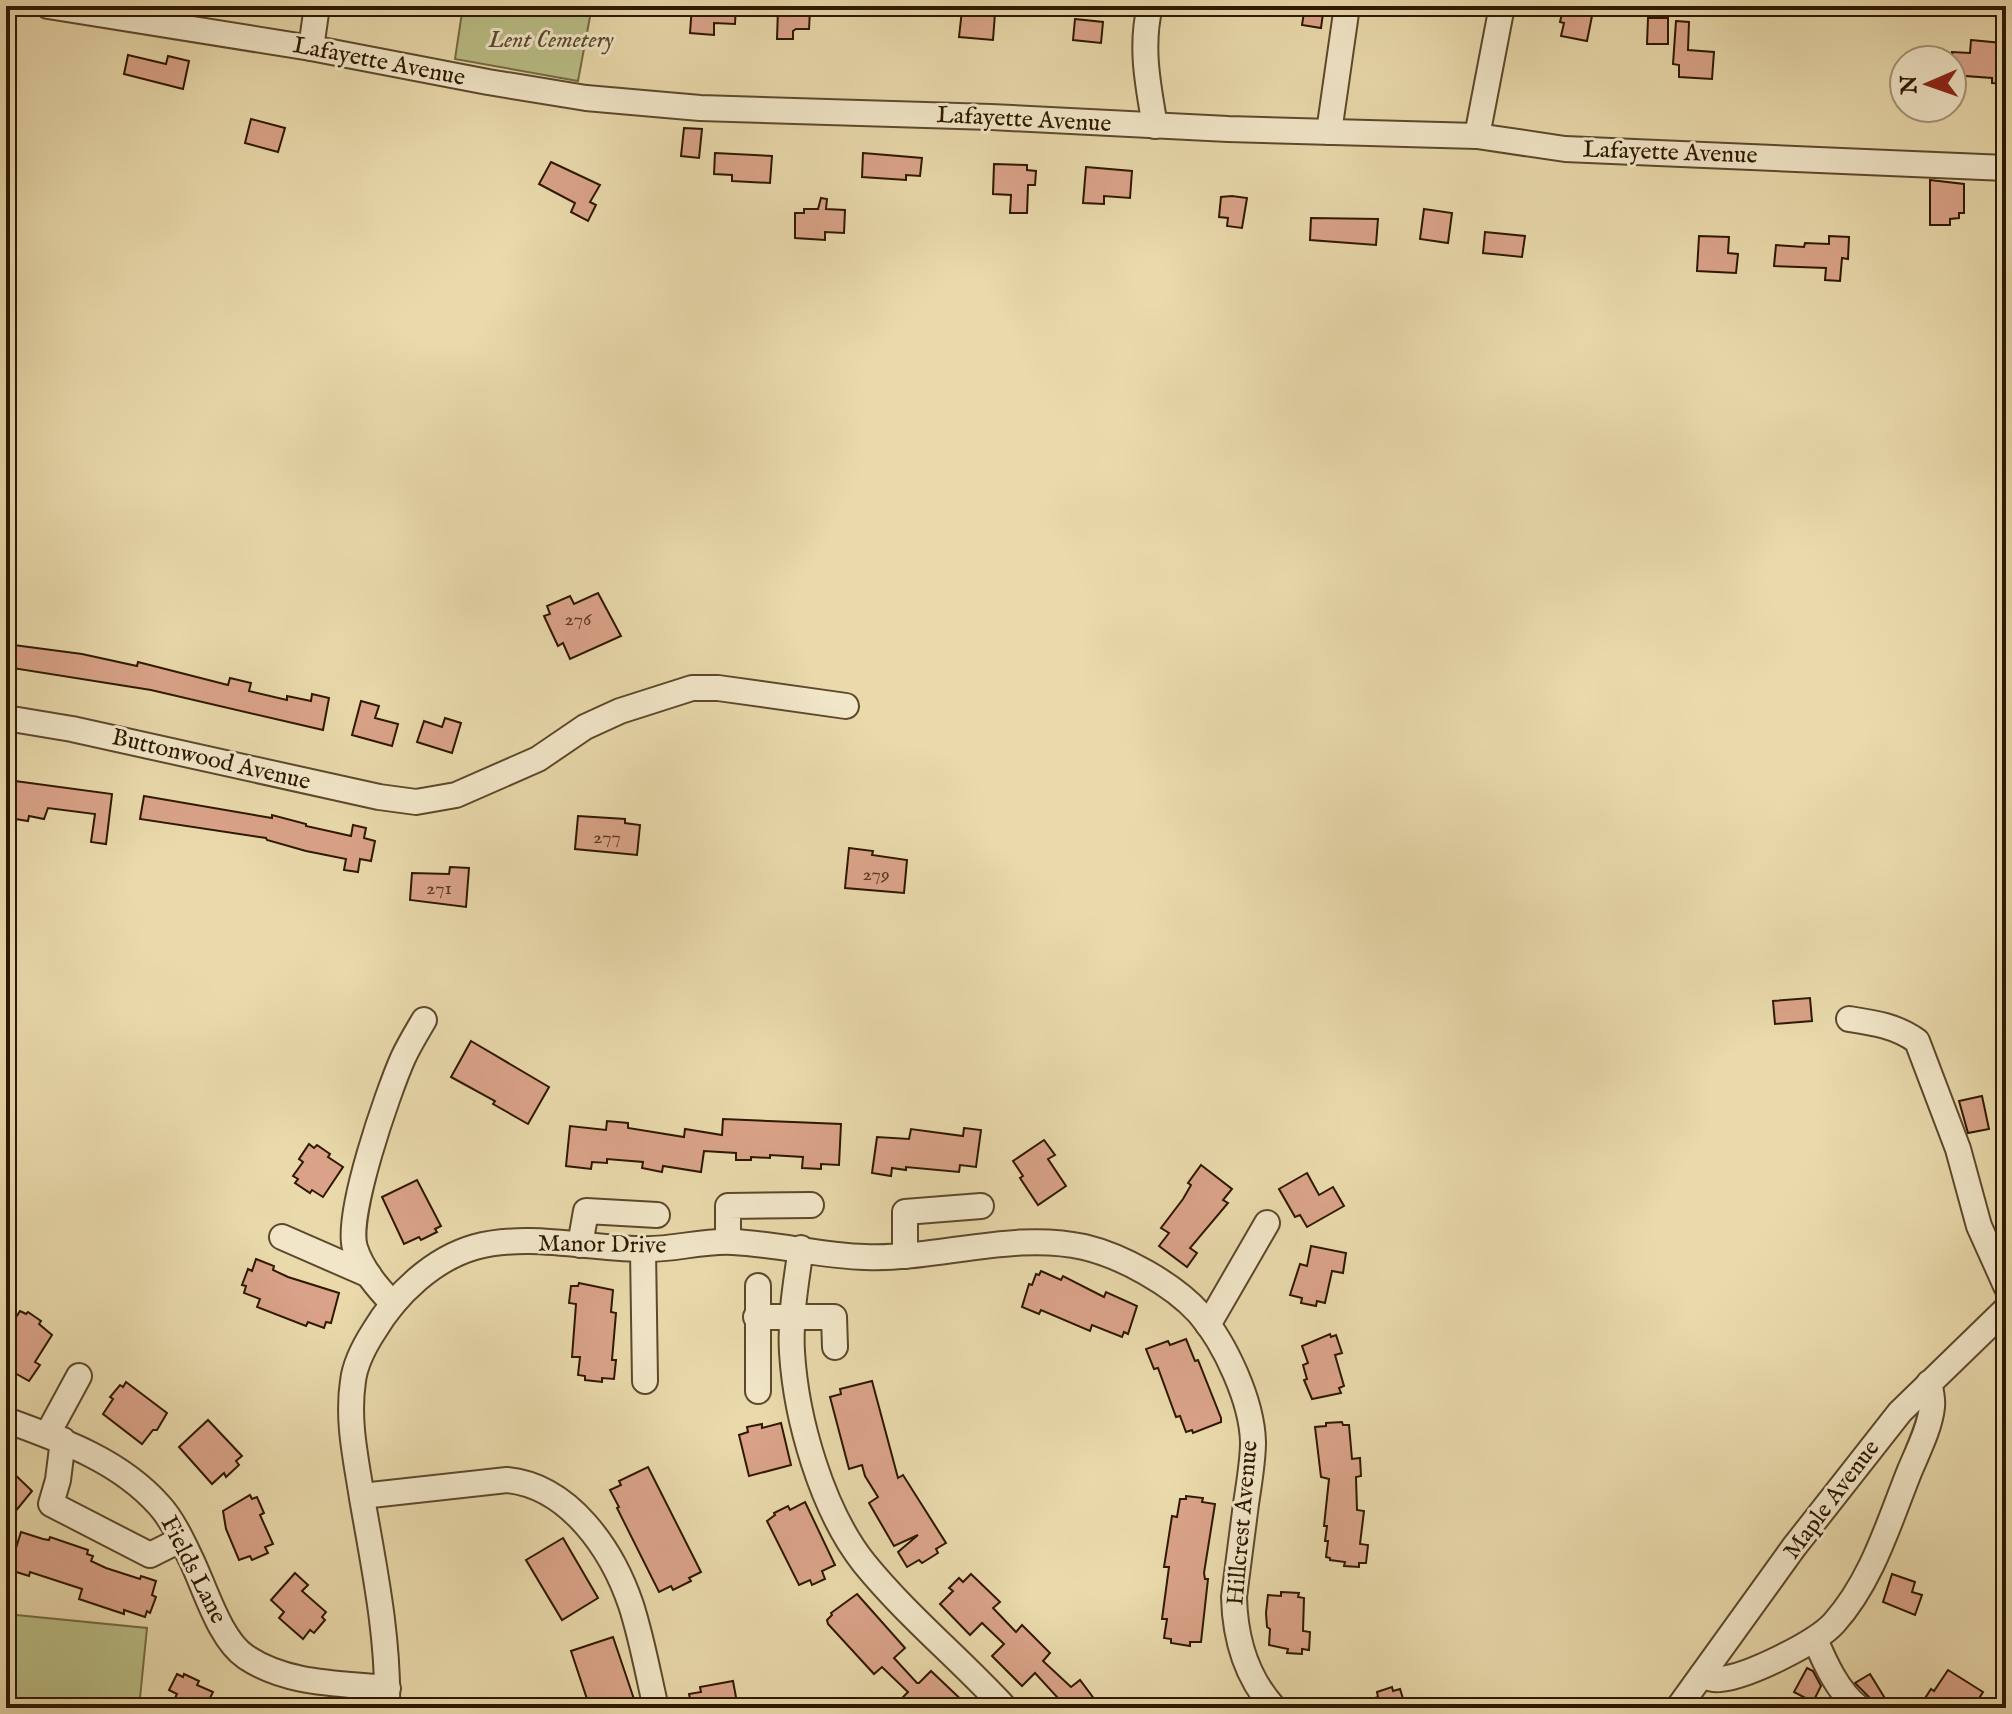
<svg xmlns="http://www.w3.org/2000/svg" width="2012" height="1714" font-family="'IM FELL English',serif">
<rect width="100%" height="100%" fill="#e9d9ab"/>
<filter id="stains"><feTurbulence type="fractalNoise" baseFrequency=".0025" numOctaves="4"/><feColorMatrix values="0 0 0 0 .2 0 0 0 0 .09 0 0 0 0 .02 0 0 0 .5 -.17"/></filter>
<radialGradient id="worn" r=".72"><stop offset=".6" stop-color="#630" stop-opacity="0"/><stop offset="1" stop-color="#630" stop-opacity=".3"/></radialGradient>
<g fill="#babe86" stroke="#746b43" stroke-width="2">
<path d="M463 6H592L578 81 455 59Z"/>
<path d="M6 1614 147 1628 139 1708H6Z"/>
</g>
<g fill="#daa389" stroke="#2e1800" stroke-width="2">
<path d="M692 6H736L735 24 714 23V35L690 33Z"/>
<path d="M1305 6H1324L1321 28 1302 25Z"/>
<path d="M1567 6H1594L1587 41 1561 36 1564 23 1560 22 1563 8 1566 9Z"/>
<path d="M778 9 810 10 809 29H796L793 31V39H777Z"/>
<path d="M962 10 995 13 993 40 959 37Z"/>
<path d="M1648 18H1668V44H1647Z"/>
<path d="M1075 19 1103 22 1101 43 1073 40Z"/>
<path d="M1676 21 1689 22 1688 50 1714 52 1712 79 1679 77V65L1673 64Z"/>
<path d="M1971 40 2002 43V52H2006V84L1992 83V78L1952 75V52L1970 53Z"/>
<path d="M128 55 166 64 168 56 189 61 183 89 124 74Z"/>
<path d="M251 119 285 128 278 152 245 143Z"/>
<path d="M684 128 702 129 699 158 681 156Z"/>
<path d="M715 153 772 156 770 183 732 181V175L714 174Z"/>
<path d="M863 153 922 158 920 176 906 175V180L862 177Z"/>
<path d="M551 162 600 185 590 202 596 205 588 221 571 212 575 203 539 184Z"/>
<path d="M994 164 1027 165V170L1036 171 1035 185H1028L1027 213H1010L1011 195 993 194Z"/>
<path d="M1086 167 1132 171 1130 198 1104 196V204L1083 203Z"/>
<path d="M1930 180 1964 184V213H1959V218L1950 219V225H1930Z"/>
<path d="M1232 196 1247 198 1242 228 1227 226 1228 218 1219 217 1221 197Z"/>
<path d="M821 198 827 199 826 209 845 210 844 233 825 232V240L795 238V213H804V209H818Z"/>
<path d="M1424 209 1452 213 1448 243 1420 239Z"/>
<path d="M1311 218 1378 219 1376 245 1310 240Z"/>
<path d="M1485 232 1525 236 1522 257 1483 253Z"/>
<path d="M1699 236 1729 237 1728 253 1738 254 1736 273 1697 271Z"/>
<path d="M1829 236 1849 237 1848 259 1842 258 1840 281 1825 280 1826 268 1774 266 1776 245 1804 247 1805 243 1829 244Z"/>
<path d="M598 593 621 636 570 659 563 643 558 646 544 616 550 614 547 606 570 596 574 604Z"/>
<path d="M6 644 82 654 137 666 138 662 228 685 230 678 251 683 249 691 287 700V696L311 701 312 694 329 698 323 730 151 690 6 667Z"/>
<path d="M361 701 379 706 375 718 398 724 392 746 352 735Z"/>
<path d="M445 718 461 723 452 753 417 742 424 721 442 727Z"/>
<path d="M15 781 112 794 106 844 91 842 95 814 48 808 44 819 29 816 28 821 9 818Z"/>
<path d="M144 796 272 818V815L306 824V826L351 836 353 825 366 828 364 838 375 841 371 861 360 859 358 872 344 870 346 859 306 851 267 840 266 838 140 819Z"/>
<path d="M578 816 625 819V823L640 825 637 855 575 849Z"/>
<path d="M849 848 873 851 872 855 907 860 904 893 845 888Z"/>
<path d="M450 867 469 868 466 907 410 900 412 873 449 874Z"/>
<path d="M1810 998 1812 1021 1775 1024 1773 1001Z"/>
<path d="M471 1041 549 1087 528 1124 493 1104 495 1101 451 1077Z"/>
<path d="M1982 1096 1989 1129 1968 1133 1959 1101Z"/>
<path d="M723 1119 841 1124 839 1165 821 1164V1169L802 1168 803 1157 770 1155V1158L751 1157V1160H736V1153L704 1151 701 1172 663 1166 662 1172 642 1168 643 1162 607 1159V1163L592 1162 591 1169 566 1166 570 1126 606 1130 607 1121 628 1123V1128L684 1137 685 1129 722 1135Z"/>
<path d="M964 1128 981 1130 976 1167 960 1165 959 1172 906 1167V1170L892 1168 891 1176 872 1173 877 1137 909 1139 911 1129 963 1136Z"/>
<path d="M1044 1140 1055 1155 1048 1159 1066 1186 1038 1205 1020 1178 1023 1176 1013 1161Z"/>
<path d="M309 1144 314 1148 317 1145 330 1154 328 1157 343 1167 323 1197 312 1190 310 1193 295 1183 298 1179 293 1176 303 1162 299 1159Z"/>
<path d="M1201 1165 1232 1189 1223 1200 1228 1203 1190 1248 1197 1253 1187 1267 1159 1246 1169 1233 1161 1228 1183 1199 1191 1185 1188 1183Z"/>
<path d="M1307 1173 1319 1195 1333 1187 1344 1206 1307 1227 1300 1215 1295 1217 1279 1189Z"/>
<path d="M417 1180 441 1226 435 1229 437 1232 421 1240 419 1237 404 1244 382 1197Z"/>
<path d="M1311 1246 1346 1253 1343 1273 1332 1271 1325 1303 1317 1301 1316 1306 1301 1303 1302 1298 1290 1295 1300 1264 1307 1266Z"/>
<path d="M256 1259 274 1266 273 1270 288 1277 339 1293 331 1323 326 1322 324 1328 308 1322 306 1326 257 1307 260 1299 244 1293 246 1286 242 1285 248 1269 252 1271Z"/>
<path d="M1041 1271 1061 1280 1063 1276 1104 1297 1106 1292 1137 1306 1128 1334 1124 1332 1122 1337 1092 1325 1090 1331 1041 1310 1039 1314 1022 1307 1029 1284 1032 1285 1036 1274 1039 1275Z"/>
<path d="M579 1283 613 1290 611 1312 616 1313 612 1360H616L614 1379 602 1378V1382L585 1380V1376L578 1375 580 1357H572L576 1304 569 1303 571 1286H578Z"/>
<path d="M20 1311 26 1314 28 1312 41 1321 39 1324 52 1335 35 1362 40 1365 29 1381 6 1368V1345L16 1329 11 1325Z"/>
<path d="M1330 1334 1331 1337 1336 1335 1342 1353 1335 1355 1344 1386 1339 1388 1341 1393 1312 1399 1304 1380 1307 1379 1303 1365 1308 1363 1302 1346Z"/>
<path d="M1186 1339 1195 1361 1198 1360 1221 1418V1422L1193 1433 1192 1430 1186 1432 1180 1416 1176 1417 1158 1368 1154 1369 1146 1349 1168 1341 1170 1345Z"/>
<path d="M872 1381 898 1478 903 1475 946 1543 936 1549 938 1553 922 1563 919 1560 907 1567 898 1552 918 1535 894 1546 869 1503 878 1497 865 1476 862 1465 849 1469 830 1397 841 1394 840 1389Z"/>
<path d="M126 1382 167 1413 157 1430H153L142 1444 103 1414 113 1399 110 1397 120 1385 123 1387Z"/>
<path d="M208 1420 242 1456 236 1461 239 1465 226 1477 224 1473 212 1484 179 1447Z"/>
<path d="M1342 1422 1343 1425H1349L1352 1459 1360 1458 1361 1476 1356 1477 1357 1510 1364 1511 1360 1544 1368 1545 1366 1563H1359V1567L1344 1566 1345 1562 1330 1560V1558L1326 1557 1328 1541H1325L1327 1526H1324L1329 1479 1321 1477 1315 1427 1326 1426V1423Z"/>
<path d="M781 1423 791 1465 749 1476 739 1435 748 1432 747 1427 762 1424V1428Z"/>
<path d="M6 1466 32 1491 6 1523Z"/>
<path d="M648 1467 701 1572 689 1578 691 1581 673 1590 671 1586 659 1592 617 1508 619 1507 610 1490 621 1485 619 1481Z"/>
<path d="M250 1495 252 1499 257 1497 264 1513 260 1515 273 1544 265 1547 268 1553 252 1560 250 1556 239 1560 226 1529 223 1511Z"/>
<path d="M1186 1496 1203 1498 1202 1502 1215 1504 1204 1573 1205 1579H1208L1201 1642H1190V1646L1171 1643V1639L1164 1638 1167 1619H1162L1169 1567H1164L1172 1516 1177 1517 1180 1499H1186Z"/>
<path d="M805 1502 835 1565 822 1571 825 1579 812 1585 810 1580 799 1585 767 1521 775 1515 774 1513 788 1506 790 1510Z"/>
<path d="M21 1532 43 1539 49 1540 50 1537 88 1550 87 1554 93 1556 91 1561 106 1568 140 1579 141 1576 156 1581 152 1595 156 1597 150 1613 147 1611 145 1617 124 1610V1614L79 1599 82 1589 30 1572 29 1576 13 1571 15 1565 11 1564Z"/>
<path d="M563 1538 598 1598 562 1620 526 1560Z"/>
<path d="M295 1573 308 1585 302 1591 326 1612 322 1617 325 1620 314 1633 310 1630 303 1639 279 1618 284 1612 271 1600Z"/>
<path d="M971 1574 1000 1602 993 1608 1016 1632 1022 1625 1050 1653 1043 1661 1071 1687 1080 1680 1101 1708H1045L1058 1698 1035 1673 1022 1686 992 1656 1004 1644 982 1623 970 1635 940 1604 953 1591 949 1588 959 1578 963 1582Z"/>
<path d="M1892 1574 1915 1582 1912 1592 1922 1595 1915 1615 1883 1602Z"/>
<path d="M1281 1592 1299 1593 1298 1597 1304 1598 1303 1631 1310 1632 1309 1650 1302 1649V1654L1287 1653 1288 1649 1269 1645 1270 1629 1267 1627 1266 1613 1268 1595 1281 1596Z"/>
<path d="M857 1594 905 1648 894 1658 917 1683H919L931 1671 970 1708H897L906 1699 903 1697 908 1692 882 1667 874 1674 828 1624 827 1620 832 1615 831 1613Z"/>
<path d="M613 1637 636 1705 625 1708H590L571 1651Z"/>
<path d="M1807 1668 1813 1671 1821 1686 1813 1702 1794 1692Z"/>
<path d="M1948 1670 1983 1692 1973 1708H1931L1922 1703 1931 1689 1934 1691Z"/>
<path d="M177 1674 183 1677 184 1674 199 1681 197 1685 213 1692 205 1708H170L177 1694 169 1690Z"/>
<path d="M1870 1674 1886 1700 1874 1708 1869 1697 1855 1683Z"/>
<path d="M733 1681 738 1708H692L689 1694 701 1692 700 1687Z"/>
<path d="M1392 1687 1393 1691 1400 1689 1406 1708H1353L1352 1706 1378 1697 1377 1692Z"/>
</g>
<g fill="none" stroke-linecap="round" stroke-linejoin="round">
<g stroke="#5d482b" stroke-width="28">
<g id="minor">
<path d="M48 6 311 48 488 82 586 98 700 108 991 117 1228 129 1477 136 1565 149 2006 168"/>
<path d="M1150 6C1140 47 1148 85 1155 126"/>
<path d="M311 48 317 6"/>
<path d="M1329 132 1347 6"/>
<path d="M1477 136 1502 6"/>
<path d="M6 718 72 729 379 797 416 802 456 795 538 759 585 727 620 711 692 688H718L846 706"/>
<path d="M1849 1019C1875 1023 1896 1026 1917 1041L1958 1149 1979 1226 2006 1286"/>
<path d="M282 1237 369 1275"/>
<path d="M728 1241V1206L811 1205"/>
<path d="M580 1245 586 1211 657 1215"/>
<path d="M801 1248C796 1282 790 1317 792 1352 796 1419 822 1510 864 1563 907 1616 959 1658 1005 1708"/>
<path d="M643 1250 645 1381"/>
<path d="M905 1256V1212L981 1206"/>
<path d="M393 1304C378 1288 362 1270 355 1248 345 1215 388 1092 403 1058 409 1045 417 1032 424 1020"/>
<path d="M756 1317H834L835 1347"/>
<path d="M1208 1325 1267 1223"/>
<path d="M758 1391V1286"/>
<path d="M6 1420C61 1440 119 1460 159 1505 172 1519 182 1540 190 1557 205 1587 219 1639 246 1657 288 1685 340 1683 388 1688"/>
<path d="M47 1435 79 1376"/>
<path d="M63 1440 58 1480 51 1504 150 1555 180 1540"/>
<path d="M362 1496 507 1480C569 1486 612 1549 631 1605 642 1639 648 1674 656 1708"/>
<path d="M1815 1639C1825 1663 1838 1692 1859 1708"/>
<path d="M1702 1675C1709 1678 1713 1680 1720 1679 1747 1677 1816 1643 1834 1623 1872 1581 1889 1522 1910 1470 1918 1451 1930 1427 1932 1407 1933 1398 1931 1391 1929 1383"/>
<path d="M387 1708C389 1638 374 1567 362 1498 356 1459 347 1421 353 1381 355 1364 365 1345 374 1331 396 1294 433 1259 475 1247 526 1233 586 1248 639 1249 670 1251 702 1240 733 1242 777 1244 823 1256 865 1257 937 1260 1013 1231 1084 1247 1122 1256 1173 1284 1199 1313 1225 1343 1252 1401 1253 1442 1253 1462 1249 1483 1246 1504 1242 1535 1238 1566 1234 1597 1235 1638 1246 1677 1274 1708"/>
<path d="M1678 1708 1794 1547 1900 1412 2006 1309"/>
</g>
</g>
<use href="#minor" stroke="#f1e6c8" stroke-width="24"/>
</g>
<g text-anchor="middle" dominant-baseline="central" stroke-width="6" stroke-linejoin="round" paint-order="stroke">
<g font-size="20" fill="#593b22">
<text x="578" y="619">276</text>
<text x="607" y="837">277</text>
<text x="876" y="874">279</text>
<text x="439" y="888">271</text>
</g>
<g font-size="24" font-style="italic" fill="#584a28" stroke="#f1e6c8">
<text x="551" y="40">Lent Cemetery</text>
</g>
<g font-size="24" fill="#2e1800" stroke="#f1e6c8">
<text transform="translate(379 62) rotate(11)">Lafayette Avenue</text>
<text transform="translate(1024 120) rotate(3)">Lafayette Avenue</text>
<text transform="translate(1670 153) rotate(2)">Lafayette Avenue</text>
<text transform="translate(211 760) rotate(13)">Buttonwood Avenue</text>
<text transform="translate(602 1245) rotate(1)">Manor Drive</text>
<text transform="translate(1832 1500) rotate(-53)">Maple Avenue</text>
<text transform="translate(1243 1523) rotate(-85)">Hillcrest Avenue</text>
<text transform="translate(193 1570) rotate(63)">Fields Lane</text>
</g>
</g>
<rect width="2012" height="1714" fill="none" stroke="#e9d9ab" stroke-width="32"/>
<rect x="8" y="8" width="1996" height="1698" fill="none" stroke="#2e1800" stroke-width="4"/>
<rect x="16" y="16" width="1980" height="1682" fill="none" stroke="#2e1800" stroke-width="2"/>
<g transform="translate(1928 84) rotate(268)"><circle r="38" fill="#f1e6c8" stroke="#a39478" stroke-width="2"/>
<path d="M0-6L14 30L0 20L-14 30Z" fill="#8f2418"/>
<text y="-12" font-size="22" font-weight="bold" text-anchor="middle" fill="#2e1800">N</text>
</g>
<rect width="100%" height="100%" filter="url(#stains)"/>
<rect width="100%" height="100%" fill="url(#worn)"/>
</svg>
